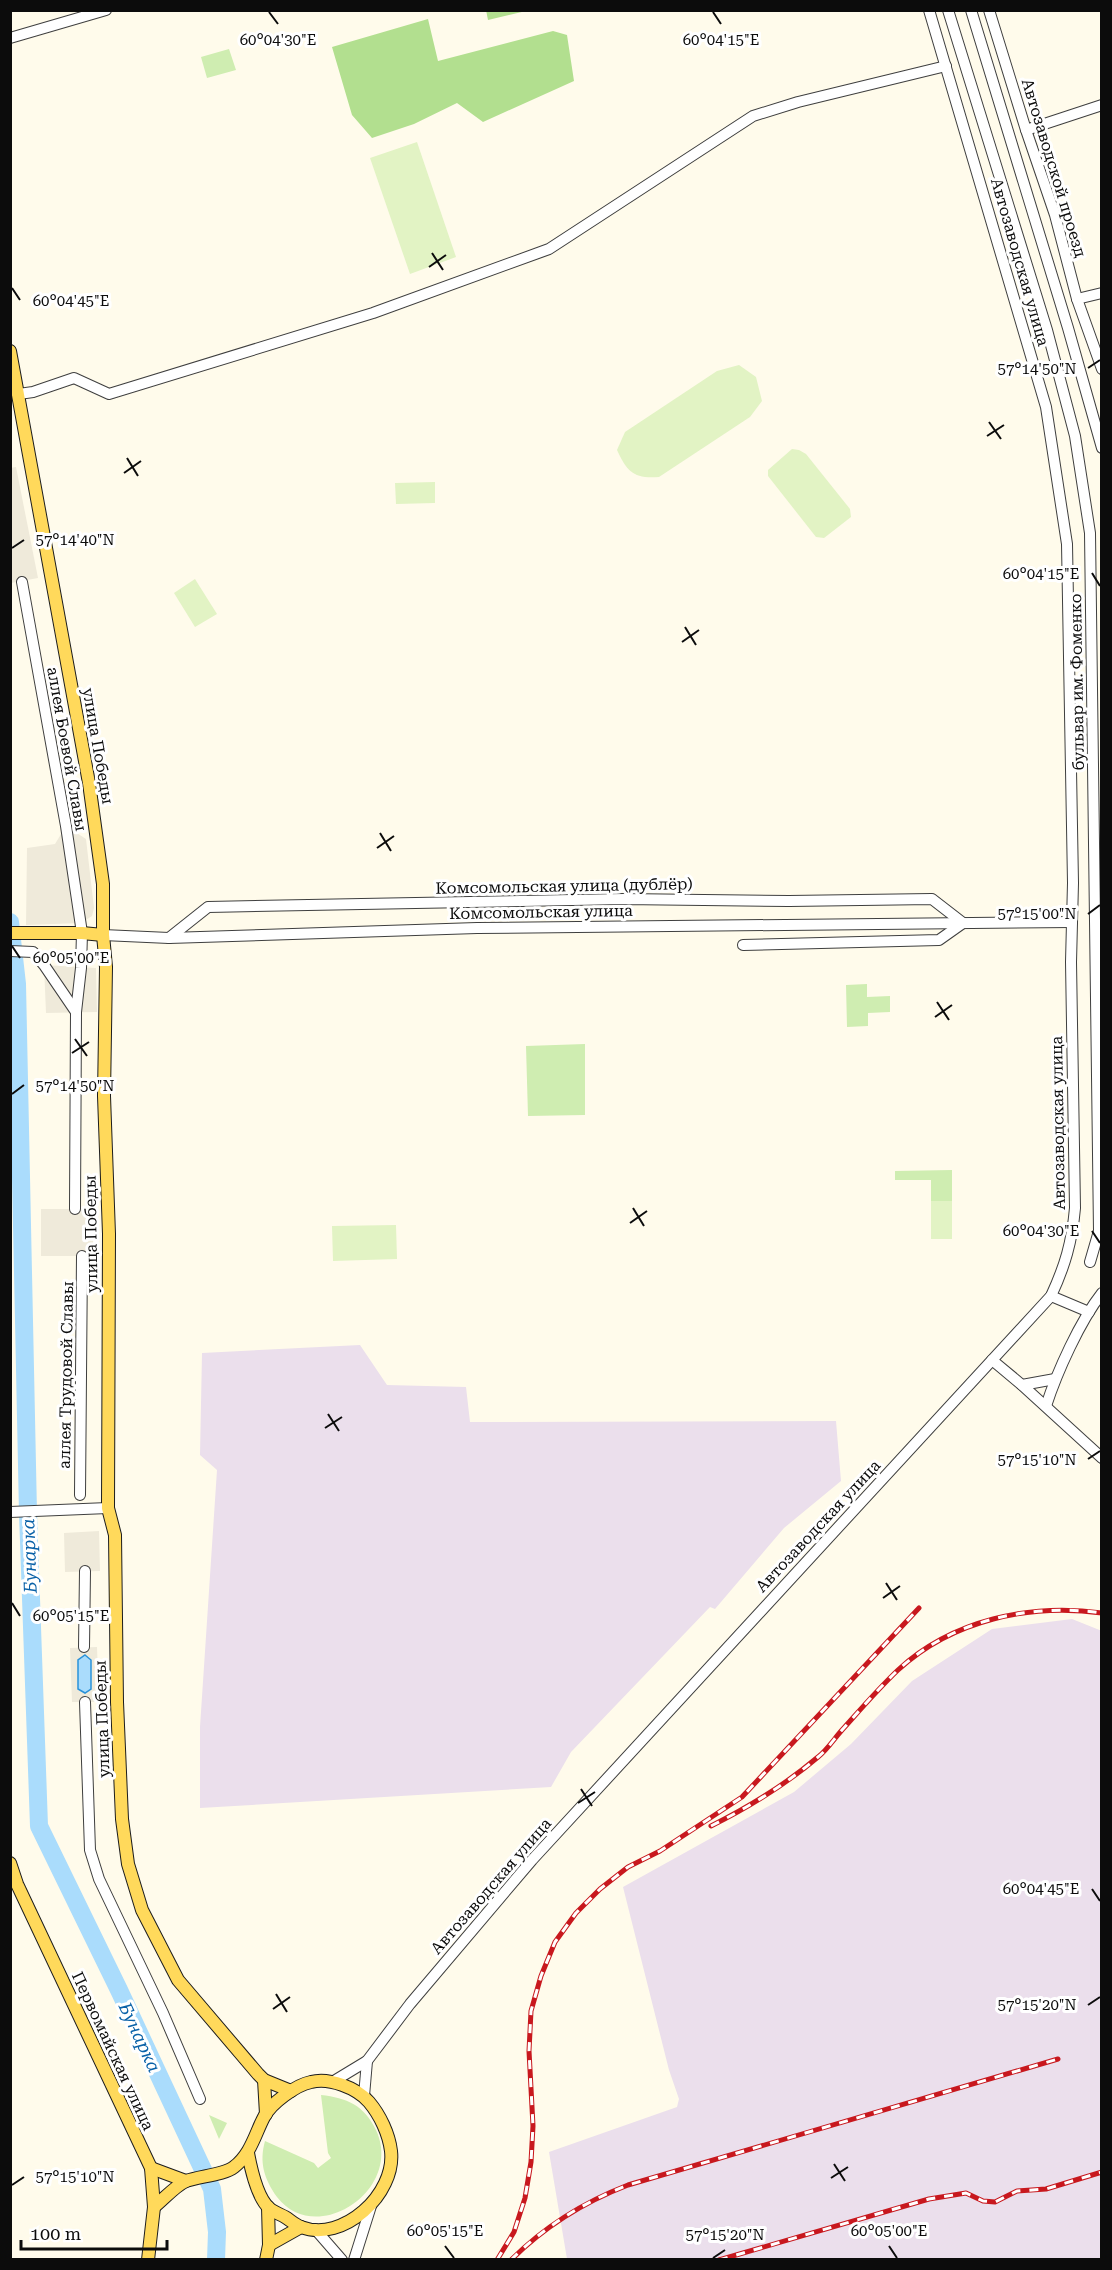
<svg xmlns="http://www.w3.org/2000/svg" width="1112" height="2270" font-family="'Roboto Serif',serif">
<rect width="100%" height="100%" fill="#fffbeb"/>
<g fill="#ebdfec">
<path d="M360 1345 387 1385 466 1387 470 1422 836 1421 841 1481 784 1528 715 1609 710 1607 571 1752 551 1787 200 1808V1727L217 1470 200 1455 202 1353Z"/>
<path d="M1072 1619 1102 1631 1101 2259H567L549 2152 677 2107 679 2099 669 2070 623 1887 794 1792 851 1744 912 1681 992 1629Z"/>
</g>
<g fill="#cfedb1">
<path d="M229 49 236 70 207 78 201 57Z"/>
<path d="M867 984V997L890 996V1012L868 1013V1026L847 1027 846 985Z"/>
<path d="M585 1044V1115L528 1116 526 1046Z"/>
<path d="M952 1170V1201H931V1180H895V1171Z"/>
<path d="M321 2095C347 2098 364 2105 376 2130 404 2190 316 2248 277 2197 264 2179 259 2162 265 2141L314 2163 318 2168 331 2158 328 2153Z"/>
<path d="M209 2115 227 2123 219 2139Z"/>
</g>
<g fill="#b2df8f">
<path d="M486 10H526V11L488 20Z"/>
<path d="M428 19 438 61 553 31 567 35 574 81 483 122 457 103 414 124 372 138 352 115 332 47Z"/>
</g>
<g fill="#e2f3c4">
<path d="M417 142 456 257 410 274 370 158Z"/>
<path d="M739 365 756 377 762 401 750 417 659 477C634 479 627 472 617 450L625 432 717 371Z"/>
<path d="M792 449 799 450 806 454 850 509 851 517 824 538 816 537 768 476V470Z"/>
<path d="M435 482V503L396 504 395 483Z"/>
<path d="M195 579 217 614 195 627 174 593Z"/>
<rect x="931" y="1201" width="21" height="38"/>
<path d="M396 1225 397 1259 333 1261 332 1226Z"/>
</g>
<g fill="#efeada">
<path d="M16 467 38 578 11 583 10 468Z"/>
<path d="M66 826 86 839 94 908 92 916 81 923 26 925 27 848 55 844Z"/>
<path d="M44 965 96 968 97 1012 46 1013Z"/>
<rect x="41" y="1209" width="52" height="47"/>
<path d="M99 1531 100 1571 65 1572 64 1533Z"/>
<path d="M97 1647 99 1702H72L70 1648Z"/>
</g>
<path fill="#aadcfc" stroke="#2a92da" stroke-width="1.5" d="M85 1655 91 1660V1689L85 1693 78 1689V1660Z"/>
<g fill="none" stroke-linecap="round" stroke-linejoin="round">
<path stroke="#aadcfc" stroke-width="18" d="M10 922 17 984 28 1513 39 1826 119 1990 212 2189 217 2232 216 2260"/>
<g stroke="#3f3f3f" stroke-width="12">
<g id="minor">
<path d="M948 10 1047 330 1075 436 1090 533 1099 1231 1090 1262"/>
<path d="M971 10 1068 328 1102 448"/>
<path d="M989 10 1026 130 1055 215 1077 299 1102 369"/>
<path d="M10 38 106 10"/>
<path d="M1026 130 1102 105"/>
<path d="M1077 299 1102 293"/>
<path d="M19 394 33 392 74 378 109 394 373 313 549 249 753 116 798 102 946 66"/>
<path d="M22 582 66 826 82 933 81 968 76 1012 75 1209"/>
<path d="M103 935 169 938 477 928 1072 922"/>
<path d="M169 938 208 907 623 899 789 901 932 899 963 923"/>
<path d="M743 945 939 940 963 923"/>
<path d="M10 951 33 952 44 965 76 1012"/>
<path d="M1051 1296 1089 1312"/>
<path d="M992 1360 1022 1385 1055 1379"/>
<path d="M1022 1385 1102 1458"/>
<path d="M1046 1406C1057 1372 1080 1321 1102 1293"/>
<path d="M80 1495 82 1256"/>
<path d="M10 1512 108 1508"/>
<path d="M84 1647 85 1571"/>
<path d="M85 1702 90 1850 99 1879 163 2013 200 2099"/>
<path d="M334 2081 367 2061 410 2004 532 1860 1051 1296C1065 1266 1072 1242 1075 1208L1071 962 1073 883 1067 544 1046 407 929 10"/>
<path d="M364 2096 367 2061"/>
<path d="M315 2229 342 2260"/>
<path d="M354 2260 371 2206"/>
</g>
</g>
<g stroke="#1d1d1d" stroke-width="14">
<g id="major">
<path d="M10 351 89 783 103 884V935L106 967 104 1096 109 1234 108 1508 115 1535 117 1702 122 1819 128 1864 142 1910 178 1980 258 2074 264 2080 291 2091"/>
<path d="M10 933H82L103 935"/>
<path d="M10 1863 17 1884 151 2168 154 2207 148 2260"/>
<path d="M264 2080 266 2114"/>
<path d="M151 2168 186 2181"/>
<path d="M154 2207C164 2199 175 2186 186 2181 199 2176 224 2175 234 2167 251 2154 255 2134 264 2117 271 2103 296 2085 311 2082 329 2077 357 2088 369 2102 380 2115 389 2134 391 2151 396 2194 343 2243 301 2227 295 2225 290 2220 285 2217 280 2214 273 2212 269 2208 257 2197 251 2169 248 2153"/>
<path d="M269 2245 301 2227"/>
<path d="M266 2260 269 2245 268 2207"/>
</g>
</g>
<use href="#minor" stroke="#fff" stroke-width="10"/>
<use href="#major" stroke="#ffd95b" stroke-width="12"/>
<g stroke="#c8181e" stroke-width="5">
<g id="rail">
<path d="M711 1826C749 1807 785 1785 818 1757 827 1750 834 1739 842 1730 860 1710 878 1689 898 1670 952 1620 1030 1603 1102 1613"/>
<path d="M497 2260 514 2232 525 2198 531 2162 533 2126 529 2051 531 2011 541 1976 555 1942 576 1913 600 1889 628 1867 660 1851 742 1797 919 1608"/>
<path d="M511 2260C545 2226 584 2202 628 2185L1058 2059"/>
<path d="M719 2260 929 2199 966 2193 983 2201 995 2202 1017 2191 1046 2189 1102 2172"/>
</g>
</g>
<use href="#rail" stroke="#fff" stroke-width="3" stroke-dasharray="9" stroke-linecap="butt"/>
</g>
<path fill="none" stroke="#0c0c0c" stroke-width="2" d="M269 12 278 24M713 12 721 24M432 253 443 270M429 267 446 255M12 288 20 300M1088 368 1100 360M989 422 1001 439M987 436 1004 425M127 458 138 476M124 473 141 461M12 548 24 540M1092 573 1100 586M685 627 696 645M682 642 699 630M380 833 391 851M377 848 394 836M1088 914 1100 905M12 946 20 958M937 1002 949 1020M935 1017 952 1005M75 1039 87 1056M72 1053 89 1042M12 1094 24 1085M633 1208 644 1226M630 1223 647 1211M1092 1231 1100 1243M328 1414 339 1431M325 1428 342 1417M1088 1459 1100 1451M886 1583 897 1600M883 1598 900 1586M12 1603 20 1616M581 1789 592 1806M578 1803 595 1792M1092 1889 1100 1901M276 1994 287 2012M1088 2005 1100 1997M273 2009 290 1997M834 2164 845 2181M831 2178 848 2167M12 2185 24 2177M445 2246 454 2258M889 2246 897 2258M713 2258 725 2250"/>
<g text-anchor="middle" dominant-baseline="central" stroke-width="6" stroke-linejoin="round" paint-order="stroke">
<g font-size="16" fill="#0c0c0c" stroke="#fff">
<text transform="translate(1054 168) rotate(73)">Автозаводской проезд</text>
<text transform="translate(1020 262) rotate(74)">Автозаводская улица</text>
<text transform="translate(1077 682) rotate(-91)">бульвар им. Фоменко</text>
<text transform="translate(98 746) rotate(80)">улица Победы</text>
<text transform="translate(67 749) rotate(80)">аллея Боевой Славы</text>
<text transform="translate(564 886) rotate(-1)">Комсомольская улица (дублёр)</text>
<text transform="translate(541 912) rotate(-1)">Комсомольская улица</text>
<text transform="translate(1058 1123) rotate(-91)">Автозаводская улица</text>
<text transform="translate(91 1234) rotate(-91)">улица Победы</text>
<text transform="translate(66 1375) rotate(-89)">аллея Трудовой Славы</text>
<text transform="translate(818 1526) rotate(-47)">Автозаводская улица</text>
<text transform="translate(102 1719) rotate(-92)">улица Победы</text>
<text transform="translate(491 1886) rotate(-49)">Автозаводская улица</text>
<text transform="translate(113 2051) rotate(65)">Первомайская улица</text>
</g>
<g font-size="18" font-style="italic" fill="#0a62a8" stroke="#fff">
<text transform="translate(29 1556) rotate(-92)">Бунарка</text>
<text transform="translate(140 2037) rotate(65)">Бунарка</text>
</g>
</g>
<g font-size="15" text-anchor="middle" fill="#0c0c0c" stroke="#fff" stroke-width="6" stroke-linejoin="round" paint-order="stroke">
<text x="721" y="45">60°04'15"E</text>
<text x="278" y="45">60°04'30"E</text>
<text x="71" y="306">60°04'45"E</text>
<text x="1037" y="374">57°14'50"N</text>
<text x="75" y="545">57°14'40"N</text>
<text x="1041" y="579">60°04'15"E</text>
<text x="1037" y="919">57°15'00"N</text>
<text x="71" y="963">60°05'00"E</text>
<text x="75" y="1091">57°14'50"N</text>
<text x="1041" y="1236">60°04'30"E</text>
<text x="1037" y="1465">57°15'10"N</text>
<text x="71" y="1621">60°05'15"E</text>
<text x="1041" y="1894">60°04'45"E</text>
<text x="1037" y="2010">57°15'20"N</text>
<text x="75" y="2182">57°15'10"N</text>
<text x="445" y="2236">60°05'15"E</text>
<text x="889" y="2236">60°05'00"E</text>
<text x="725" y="2240">57°15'20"N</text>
</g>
<rect width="1112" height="2270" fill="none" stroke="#0c0c0c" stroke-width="24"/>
<path d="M21 2240v9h146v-9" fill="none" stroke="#0c0c0c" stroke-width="3"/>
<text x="30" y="2240" font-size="18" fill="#0c0c0c" stroke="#ffffff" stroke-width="4.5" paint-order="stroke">100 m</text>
</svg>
